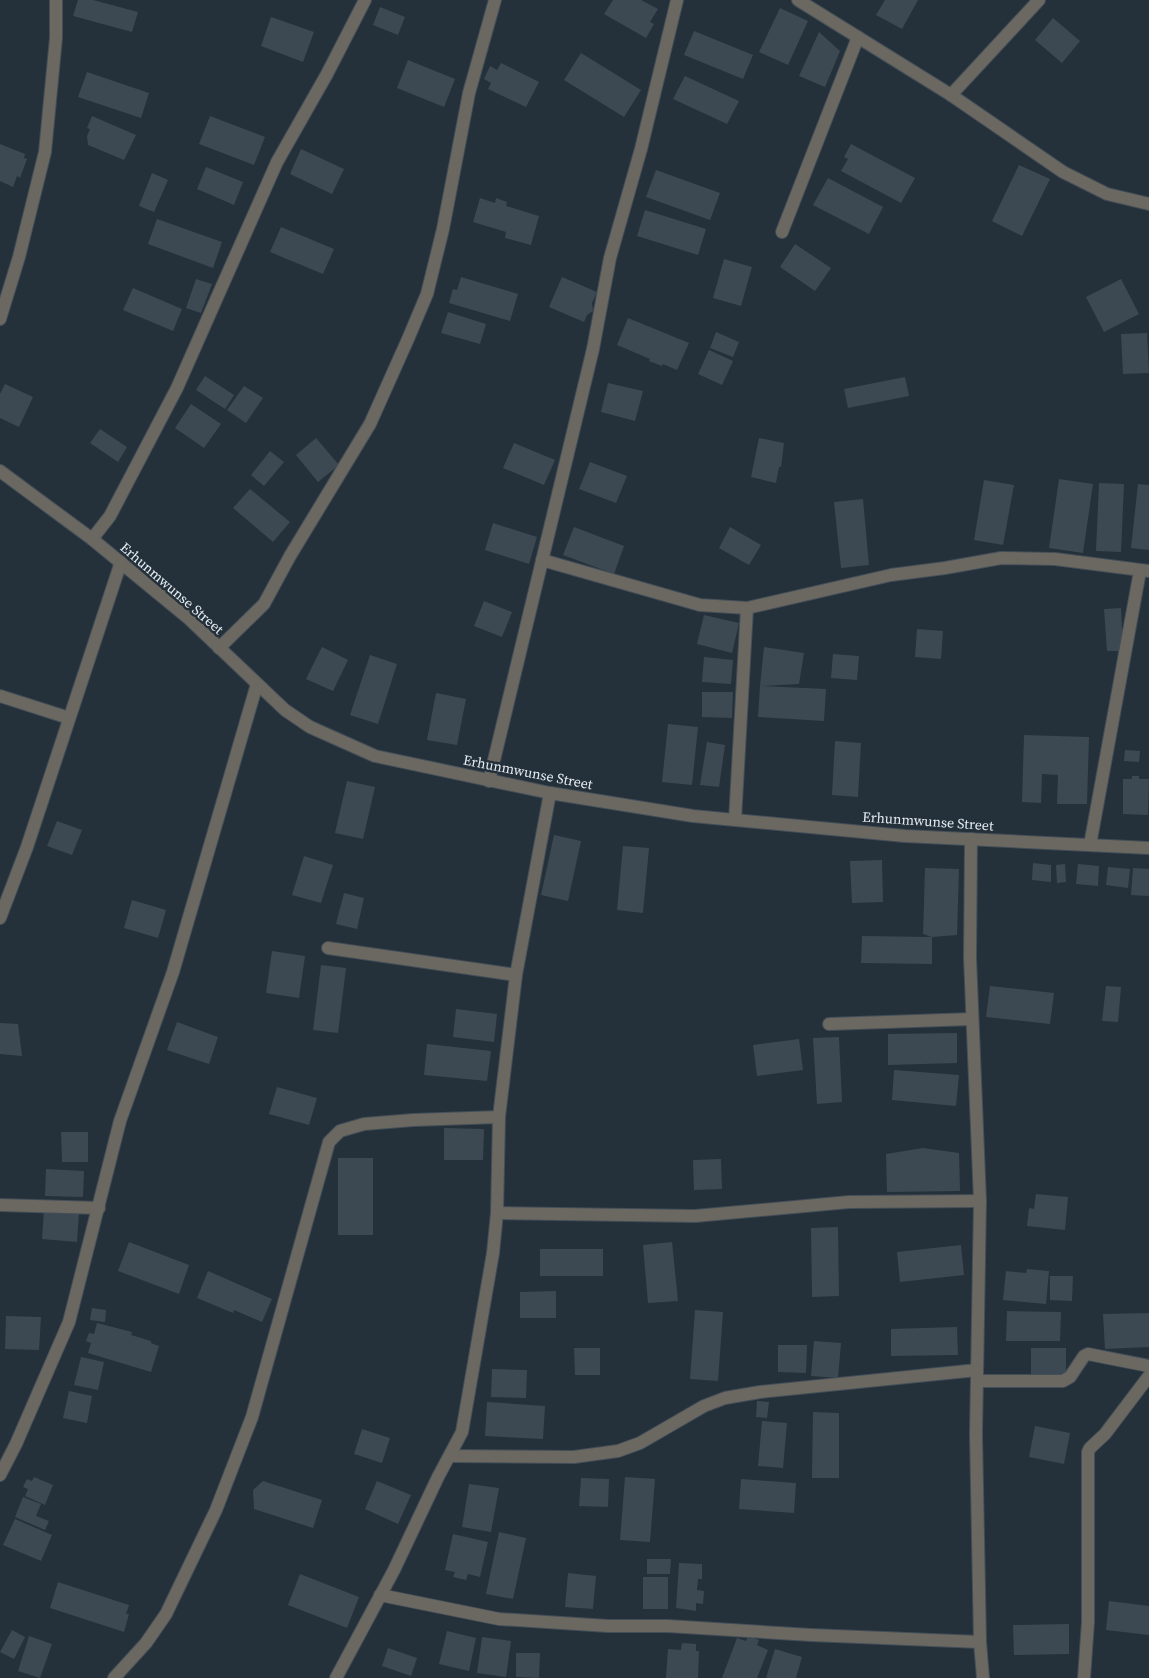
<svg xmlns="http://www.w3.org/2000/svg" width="1149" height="1678" font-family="'Source Serif 4',serif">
<rect width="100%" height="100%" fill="#24303a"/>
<g fill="#3c4953">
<path d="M78 0H93L138 12 132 32 73 16Z"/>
<path d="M613 0H641L658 9 650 22 654 24 646 38 604 14Z"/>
<path d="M885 0H918L902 29 876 15Z"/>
<path d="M380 7 405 17 398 35 373 25Z"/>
<path d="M780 8 808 21 788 65 759 52Z"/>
<path d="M271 17 314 32 303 62 261 46Z"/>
<path d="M1053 18 1080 41 1062 63 1035 40Z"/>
<path d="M694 31 753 55 743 79 684 55Z"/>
<path d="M819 32 840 51 825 87 799 76Z"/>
<path d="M581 53 641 90 624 117 564 80Z"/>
<path d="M408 60 455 79 444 107 397 88Z"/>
<path d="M501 63 539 82 526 107 488 89 491 83 484 79 490 66 497 70Z"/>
<path d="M87 72 149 93 141 118 78 97Z"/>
<path d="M685 76 739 101 727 124 673 99Z"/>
<path d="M92 116 136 135 124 160 88 145 87 136 90 129 87 128Z"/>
<path d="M210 116 265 137 254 165 199 144Z"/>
<path d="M0 144 25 154 24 158 27 159 20 178 17 176 13 187 0 181Z"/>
<path d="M851 144 915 178 901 203 841 171 848 159 844 157Z"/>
<path d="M301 149 344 169 332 194 290 174Z"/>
<path d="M1019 165 1050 179 1022 236 992 221Z"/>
<path d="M206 167 243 182 234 205 197 189Z"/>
<path d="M656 170 720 193 710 220 646 197Z"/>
<path d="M152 173 168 180 154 212 139 206Z"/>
<path d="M828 178 883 207 869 234 813 205Z"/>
<path d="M480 198 495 203 496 198 507 202 506 206 539 216 531 245 505 238 506 232 473 222Z"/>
<path d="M645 210 706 229 698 255 637 236Z"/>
<path d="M157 219 222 242 213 268 148 244Z"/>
<path d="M281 227 334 249 323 274 270 252Z"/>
<path d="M795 244 831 268 815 291 780 267Z"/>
<path d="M724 259 752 267 741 306 713 298Z"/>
<path d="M461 277 518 294 510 321 449 303 453 289 457 290Z"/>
<path d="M562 277 597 292 592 303 593 311 587 315 584 322 549 307Z"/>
<path d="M196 279 212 284 201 313 186 308Z"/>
<path d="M1121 279 1139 314 1104 332 1086 297Z"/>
<path d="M133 288 182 309 173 331 123 310Z"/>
<path d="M448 312 486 324 480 344 441 333Z"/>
<path d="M628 318 689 343 677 370 663 364 662 366 649 361 650 359 617 345Z"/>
<path d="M716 332 739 342 733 357 710 348Z"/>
<path d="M1147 333 1149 373 1123 374 1121 334Z"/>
<path d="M709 350 733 361 722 385 698 374Z"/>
<path d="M205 376 234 395 225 409 196 390Z"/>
<path d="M905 377 909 396 848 408 844 389Z"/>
<path d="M608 383 643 391 635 421 601 412Z"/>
<path d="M5 384 33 397 19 427 0 418V394Z"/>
<path d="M244 386 263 398 246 423 227 410Z"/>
<path d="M191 404 221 424 204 448 175 428Z"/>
<path d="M100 429 127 447 118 462 90 443Z"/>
<path d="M316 438 339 465 318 482 296 455Z"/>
<path d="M759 438 784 443 781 467H779L776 483 751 477Z"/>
<path d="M514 443 555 460 544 485 503 468Z"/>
<path d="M270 451 284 462 264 486 251 475Z"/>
<path d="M590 462 627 476 616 503 579 489Z"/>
<path d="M1059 479 1093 484 1083 553 1049 548Z"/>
<path d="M984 480 1014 485 1003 545 974 540Z"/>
<path d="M1099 483 1124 484 1121 552 1096 551Z"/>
<path d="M1138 484 1149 485V550L1131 548Z"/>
<path d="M250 489 290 522 273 542 233 508Z"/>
<path d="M863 499 869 565 841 568 834 502Z"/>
<path d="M493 523 537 537 529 564 485 550Z"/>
<path d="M574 527 624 546 614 574 563 555Z"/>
<path d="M730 527 761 545 749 565 719 548Z"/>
<path d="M484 601 512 612 502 637 474 626Z"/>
<path d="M1121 608 1123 651H1107L1104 609Z"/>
<path d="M704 615 739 623 732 653 697 644Z"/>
<path d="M917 629 943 631 941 659 915 657Z"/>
<path d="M322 647 348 660 333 691 306 679Z"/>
<path d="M764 647 804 653 799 684 760 686 826 689 824 721 758 717 760 686Z"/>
<path d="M833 654 859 656 857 680 831 678Z"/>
<path d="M370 655 397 664 378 724 350 715Z"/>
<path d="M704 657 733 660 731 684 702 682Z"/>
<path d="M702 692H733L732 718 702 717Z"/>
<path d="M436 693 466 699 457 745 427 740Z"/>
<path d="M668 724 698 727 692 785 662 782Z"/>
<path d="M1024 735 1089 737 1087 804H1057L1058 775 1042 774 1041 803 1022 802Z"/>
<path d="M835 741 861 743 858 797 832 795Z"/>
<path d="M707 742 725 745 719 787 700 785Z"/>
<path d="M1125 750 1140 751 1139 762 1124 761Z"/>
<path d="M1132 776H1139V779H1149L1148 815 1123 814V779H1132Z"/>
<path d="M347 781 375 787 363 839 335 833Z"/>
<path d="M57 821 82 830 72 855 47 846Z"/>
<path d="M554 835 581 841 568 901 541 895Z"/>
<path d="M623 846 649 848 643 913 617 910Z"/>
<path d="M304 856 333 865 321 903 292 895Z"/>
<path d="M882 860 883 902 852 903 850 861Z"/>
<path d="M1033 863 1051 865V882L1032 880Z"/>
<path d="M1065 864 1066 882 1057 883 1056 865Z"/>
<path d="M1078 864 1099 866 1098 886 1076 884Z"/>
<path d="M1108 867 1130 869 1128 888 1106 885Z"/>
<path d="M925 868 959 869 957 935 932 937V964L861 963 862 936 932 937 923 934Z"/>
<path d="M1133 868 1149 869V896L1131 895Z"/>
<path d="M344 893 364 898 357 929 336 924Z"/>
<path d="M132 900 166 910 158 938 124 928Z"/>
<path d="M272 951 305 956 299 998 266 993Z"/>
<path d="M321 965 346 968 338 1033 313 1030Z"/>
<path d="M990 986 1054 993 1050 1024 986 1017Z"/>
<path d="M1106 986 1121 987 1118 1022 1102 1021Z"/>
<path d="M456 1009 497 1014 494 1042 453 1037Z"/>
<path d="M177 1022 218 1037 209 1064 167 1050Z"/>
<path d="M0 1023 18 1024 22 1056 0 1054Z"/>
<path d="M957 1033V1063L888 1065V1034Z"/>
<path d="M839 1037 842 1102 817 1104 813 1038Z"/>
<path d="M799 1039 803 1070 757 1076 753 1045Z"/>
<path d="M427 1044 491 1051 487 1081 424 1075Z"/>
<path d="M894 1070 959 1075 956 1106 892 1100Z"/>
<path d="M277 1087 317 1098 309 1125 269 1114Z"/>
<path d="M444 1128 484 1129 483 1160H444Z"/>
<path d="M61 1132H88V1162H62Z"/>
<path d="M923 1148 959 1153 960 1191 887 1192 886 1154Z"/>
<rect x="338" y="1158" width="35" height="77"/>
<path d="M721 1159 722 1189 694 1190 693 1160Z"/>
<path d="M46 1169 84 1171 83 1197 45 1196Z"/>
<path d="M1036 1194 1068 1197 1065 1230 1027 1226 1029 1208 1034 1209Z"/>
<path d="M44 1210 79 1213 77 1242 42 1239Z"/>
<path d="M838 1227 839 1296 812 1297 811 1228Z"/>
<path d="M129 1242 189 1265 179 1294 118 1271Z"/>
<path d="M672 1242 678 1301 648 1303 643 1245Z"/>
<path d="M961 1245 964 1275 900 1282 897 1252Z"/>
<rect x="540" y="1249" width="63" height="27"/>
<path d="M1027 1269 1049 1271 1046 1304 1003 1300 1006 1271 1026 1273Z"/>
<path d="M208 1271 272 1299 262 1322 234 1310 233 1313 197 1298Z"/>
<path d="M1050 1276H1073L1072 1301 1050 1300Z"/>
<path d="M556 1291V1318H520V1292Z"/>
<path d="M92 1308 106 1310 105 1322 90 1320Z"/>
<path d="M695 1310 723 1312 718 1381 690 1379Z"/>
<path d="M1007 1311 1061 1312 1060 1341H1006Z"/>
<path d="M1149 1313V1347L1105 1349 1103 1314Z"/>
<path d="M6 1316 41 1317 39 1350 5 1349Z"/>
<path d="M97 1323 132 1332 131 1335 151 1341V1343L159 1346 151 1372 88 1353 91 1343 86 1341 89 1333 94 1334Z"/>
<path d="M957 1327 958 1355 891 1356V1329Z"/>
<path d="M814 1341 841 1343 838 1378 811 1376Z"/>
<path d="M778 1345H807L806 1373 778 1372Z"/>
<path d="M574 1348H600V1375H575Z"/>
<rect x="1031" y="1348" width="35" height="29"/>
<path d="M81 1357 104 1362 98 1390 74 1385Z"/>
<path d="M492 1369 527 1370 526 1398 491 1397Z"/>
<path d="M69 1391 92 1396 87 1423 63 1418Z"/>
<path d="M757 1401 769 1402 767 1418 756 1417Z"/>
<path d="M487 1402 545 1406 543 1439 485 1436Z"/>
<path d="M813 1412 839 1413V1478H812Z"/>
<path d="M762 1421 787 1423 783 1468 758 1466Z"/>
<path d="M1035 1426 1070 1433 1064 1464 1029 1457Z"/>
<path d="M362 1429 390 1438 382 1463 354 1454Z"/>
<path d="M34 1477 53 1485 45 1505 25 1496 28 1489 23 1487 27 1479 32 1481Z"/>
<path d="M625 1477 655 1479 650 1542 620 1540Z"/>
<path d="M581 1478 609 1479 608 1507 579 1506Z"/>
<path d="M741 1479 796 1483 794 1513 739 1509Z"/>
<path d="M263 1481 322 1500 313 1528 254 1509 253 1490Z"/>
<path d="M377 1481 411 1495 398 1524 365 1509Z"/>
<path d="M469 1484 499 1488 491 1532 462 1527Z"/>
<path d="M23 1497 41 1504 36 1516 49 1521 45 1530 15 1517Z"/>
<path d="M15 1519 52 1535 41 1561 3 1545Z"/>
<path d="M499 1532 526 1538 513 1599 486 1594Z"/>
<path d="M453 1534 488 1542 480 1577 468 1574 466 1580 453 1577 455 1572 445 1570Z"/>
<path d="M647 1559H671L670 1574H647Z"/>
<path d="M679 1563 702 1564V1579H698L697 1590 704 1591 703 1604 696 1603V1611L676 1608Z"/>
<path d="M568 1573 596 1576 593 1609 565 1607Z"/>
<path d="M300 1574 359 1597 347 1628 288 1605Z"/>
<rect x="643" y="1577" width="25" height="32"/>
<path d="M58 1582 129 1605 126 1614H129L124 1632 50 1608Z"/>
<path d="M1109 1601 1149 1606V1635L1106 1630Z"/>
<path d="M1069 1624V1654L1014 1655 1013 1625Z"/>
<path d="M12 1630 25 1637 14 1659 0 1652Z"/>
<path d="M447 1631 476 1638 469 1671 439 1664Z"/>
<path d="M29 1636 52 1644 40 1678 18 1671Z"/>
<path d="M748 1636 759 1640 757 1645 768 1650 757 1678H722L737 1638 746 1641Z"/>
<path d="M482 1637 511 1641 506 1677 477 1673Z"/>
<path d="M682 1643 696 1644V1651H699L698 1678H666L668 1649 681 1650Z"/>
<path d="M388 1648 417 1658 411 1676 382 1666Z"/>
<path d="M775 1649 802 1657 796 1678H766Z"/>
<path d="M516 1653H540L539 1678 516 1677Z"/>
</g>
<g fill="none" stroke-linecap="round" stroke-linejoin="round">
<g stroke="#434e58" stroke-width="14">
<g id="minor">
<path d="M798 0 951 95 1063 172 1107 194 1149 204"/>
<path d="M951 95 1039 0"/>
<path d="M782 232 858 37"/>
<path d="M0 319 19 257 45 152 56 38V0"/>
<path d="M0 471 92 539 187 617 285 710 310 727 375 756 550 793 693 816 905 836 1149 848"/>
<path d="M92 539 110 516 177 388 277 162 327 74 365 0"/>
<path d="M542 560 700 605 747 608 891 575 945 568 1001 558 1055 559 1149 571"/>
<path d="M219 648 264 604 290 556 370 424 408 339 427 294 443 229 469 93 495 0"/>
<path d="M0 696 69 718"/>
<path d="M489 781 593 349 610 258 641 149 677 0"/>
<path d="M735 820 747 608"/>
<path d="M971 839 970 958 980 1201 976 1434 980 1642 983 1678"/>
<path d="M1090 845 1140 571"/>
<path d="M0 918 27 847 121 562"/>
<path d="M328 948 516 975"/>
<path d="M829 1024 972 1019"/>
<path d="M0 1205 99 1208"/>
<path d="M497 1213 695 1216 849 1202 980 1201"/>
<path d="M977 1381H1063L1070 1377 1084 1356 1088 1354 1149 1366"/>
<path d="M450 1456 574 1457 618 1451 640 1443 704 1406 725 1398 760 1392 977 1370"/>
<path d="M0 1475 16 1444 69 1322 120 1121 173 972 257 684"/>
<path d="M380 1595 499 1619 608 1626H668L811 1635 980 1642"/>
<path d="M114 1678 146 1643 166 1614 216 1510 252 1417 329 1142 340 1131 364 1124 413 1120 499 1117"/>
<path d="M336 1678 394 1570 438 1477 462 1432 493 1253 497 1213 499 1117 516 975 550 793"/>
<path d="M1084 1678 1088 1622V1452L1090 1448 1105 1434 1149 1376"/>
</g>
</g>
<use href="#minor" stroke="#6b6861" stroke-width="12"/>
</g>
<g text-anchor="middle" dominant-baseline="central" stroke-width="5" stroke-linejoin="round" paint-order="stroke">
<g font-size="14" fill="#e5edf3" stroke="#24303a">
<text transform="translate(172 588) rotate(41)">Erhunmwunse Street</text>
<text transform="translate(528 772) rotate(11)">Erhunmwunse Street</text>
<text transform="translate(928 821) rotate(4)">Erhunmwunse Street</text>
</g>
</g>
</svg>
